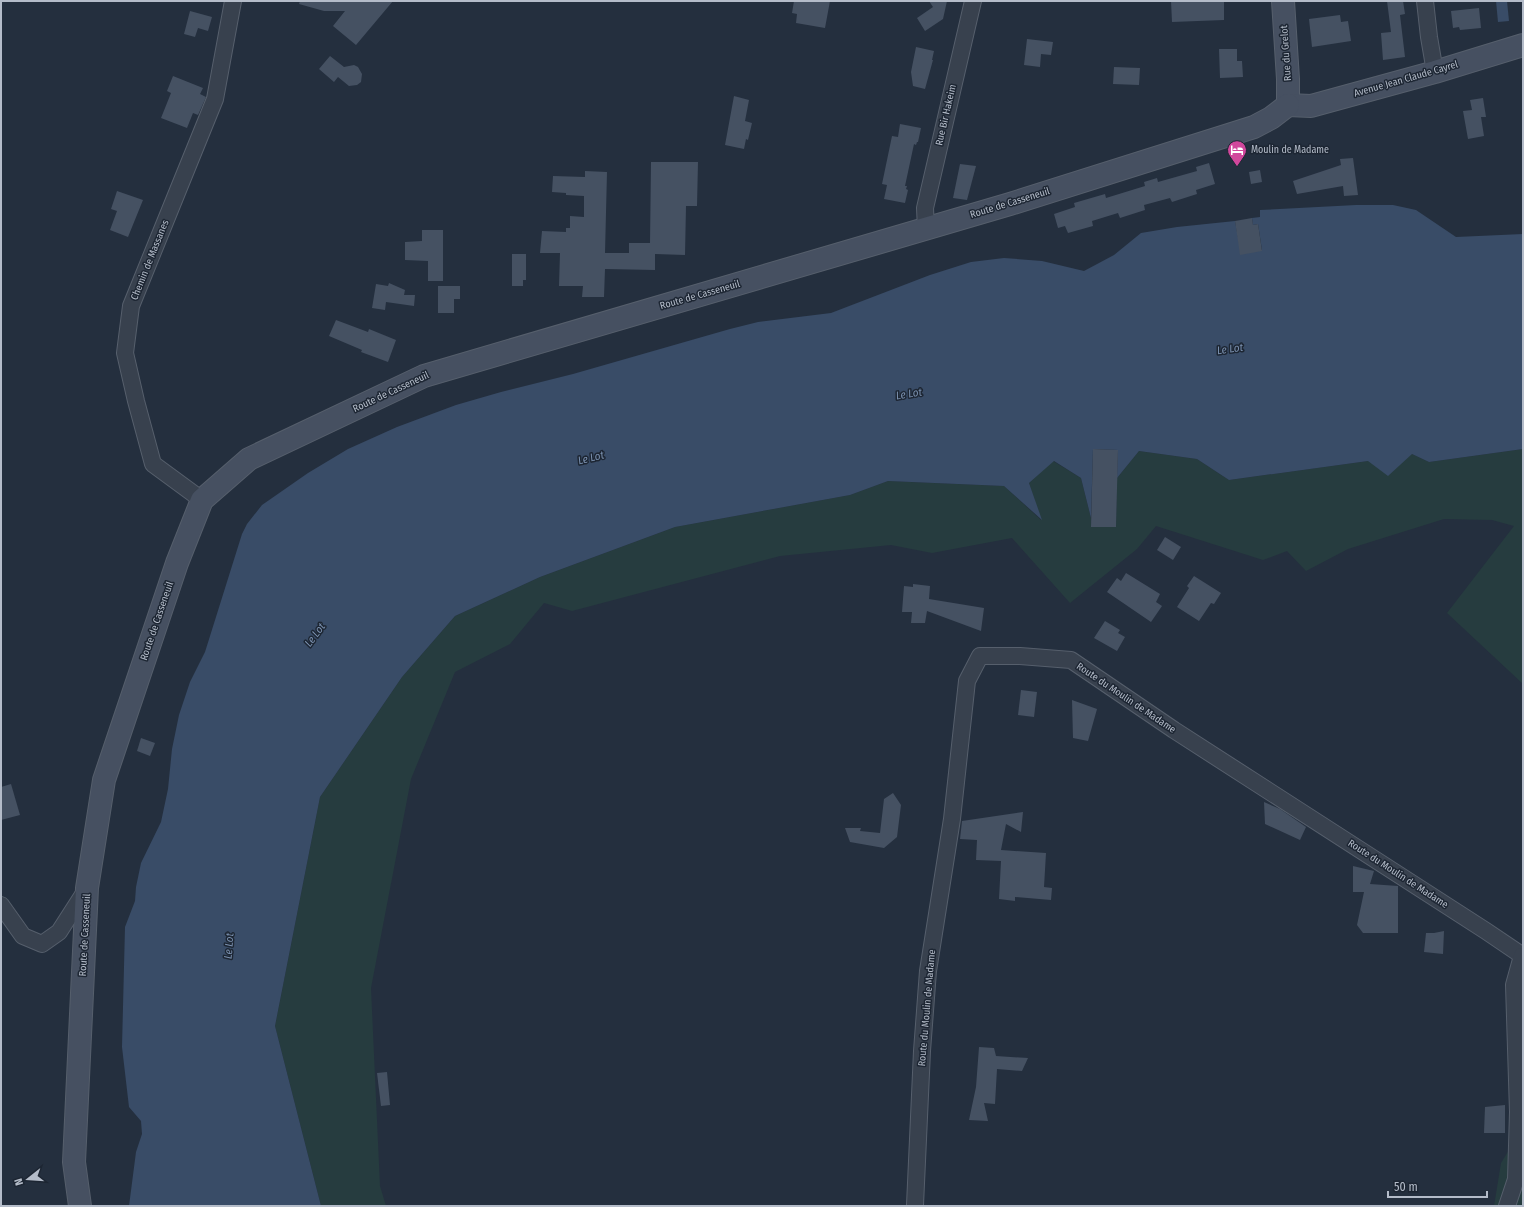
<svg xmlns="http://www.w3.org/2000/svg" width="1524" height="1207" font-family="'Fira Sans Condensed',sans-serif">
<rect width="100%" height="100%" fill="#242f3e"/>
<g fill="#263c3f">
<path d="M1523 449V684L1447 613 1514 526 1492 520 1444 519 1348 549 1306 571 1287 551 1263 560 1156 526 1137 549 1070 603 1012 538 932 553 891 545 780 556 572 611 544 603 510 644 455 672 411 779 371 988 380 1186 386 1206H321L275 1026 320 797 402 677 455 616 540 577 675 527 850 495 888 481 1004 486 1041 520 1029 483 1053 461 1081 478 1091 518V527H1116L1117 478 1139 451 1197 459 1229 480 1368 461 1412 454 1429 462Z"/>
<path d="M1523 1127V1206H1494L1501 1163Z"/>
</g>
<g fill="#394c67">
<path d="M1496 1H1507L1509 21 1498 22Z"/>
<path d="M1356 205H1393L1416 210 1456 237 1523 234V449L1429 462 1412 454 1388 476 1368 461 1229 480 1197 459 1139 451 1117 478 1118 450 1093 449 1091 518 1081 478 1054 461 1029 483 1042 520 1004 486 888 481 850 495 675 527 540 577 455 616 402 677 320 797 275 1026 321 1206H129L136 1152 142 1134 141 1121 129 1107 122 1047 125 927 135 901 136 887 141 863 161 822 168 789 172 749 179 715 190 682 205 652 242 534 247 524 262 505 308 473 348 449 397 427 456 405 501 392 573 374 730 329 758 322 831 313 930 275 971 262 1004 258 1042 261 1084 271 1114 255 1141 233 1177 227 1235 221 1241 254 1262 250 1258 224 1253 225 1252 218 1260 217V210Z"/>
</g>
<g fill="#455162">
<path d="M300 1H393L356 45 333 26 345 11H324L299 4Z"/>
<path d="M794 1H830L825 28 796 23 797 14 792 13Z"/>
<path d="M929 1H947L943 19 925 31 917 18 933 7Z"/>
<path d="M1171 1H1224V20L1172 22Z"/>
<path d="M1387 1H1403L1405 14 1400 15 1405 57 1383 60 1381 33 1391 32Z"/>
<path d="M1479 8 1481 28 1460 30 1459 27 1453 28 1451 11Z"/>
<path d="M190 11 212 17 208 31 198 28 195 37 184 34Z"/>
<path d="M1340 15 1341 22 1348 21 1351 41 1312 47 1309 19Z"/>
<path d="M1027 39 1053 42 1051 55 1041 54 1040 67 1024 65Z"/>
<path d="M916 47 934 51 932 60H933L925 89 913 86 911 72Z"/>
<path d="M1219 49H1237V61H1242L1243 77 1220 78Z"/>
<path d="M330 56 344 67 354 65 358 67 362 74 361 82 357 85 349 86 338 77 334 82 319 69Z"/>
<path d="M1114 67 1140 68 1139 85 1113 84Z"/>
<path d="M173 76 203 88 200 94 206 97 198 115 193 113 187 128 161 118 171 93 167 91Z"/>
<path d="M734 96 749 100 745 121 752 123 748 140 746 139 744 149 725 145Z"/>
<path d="M1483 98 1486 117H1481L1484 136 1468 139 1463 111 1472 110 1470 100Z"/>
<path d="M900 124 921 128 918 142H917L916 145 914 144 905 186H907L906 189 908 190 905 203 884 199 887 185 882 184 892 136 898 137Z"/>
<path d="M1353 158 1358 195 1344 196 1343 186 1297 194 1293 181 1341 165 1340 159Z"/>
<path d="M651 162H698L697 206H686L685 255 655 254V270L605 269 604 297H582L583 286H559L560 253H540L542 231 566 232V228H570V216L584 217V196L566 195V193L552 192 553 176 585 177V171L607 172 605 253H629V243H650Z"/>
<path d="M1209 163 1215 184 1196 190 1197 194 1172 202 1170 198 1144 205 1145 210 1120 218 1118 213 1092 221 1093 226 1068 233 1065 226 1058 228 1054 214 1075 207 1074 203 1105 194 1106 198 1145 186 1144 182 1157 178 1158 182 1197 171 1196 167Z"/>
<path d="M960 164 976 166 967 200 953 198Z"/>
<path d="M1260 170 1262 182 1251 184 1249 172Z"/>
<path d="M117 191 143 200 128 237 110 230 117 211 111 209Z"/>
<path d="M1252 218 1253 225 1258 224 1262 251 1240 255 1235 221Z"/>
<path d="M422 230H443V281H428V261L405 260V242L422 241Z"/>
<path d="M512 254H526V280H523V286H512Z"/>
<path d="M389 283 405 290 404 295H415L414 306 386 302 385 310 372 308 376 284 388 286Z"/>
<path d="M438 286H460V299H454V313H438Z"/>
<path d="M336 320 368 332 369 329 396 340 388 362 361 352 362 350 329 336Z"/>
<path d="M1093 449 1118 450 1116 527H1091Z"/>
<path d="M1165 537 1181 547 1173 560 1157 550Z"/>
<path d="M1126 573 1160 594 1156 602 1162 606 1151 622 1107 592 1117 578 1121 581Z"/>
<path d="M1194 576 1221 593 1214 604 1211 603 1199 621 1177 607 1189 588 1187 586Z"/>
<path d="M913 584 930 586 929 599 984 608 981 631 927 611 925 623H911L912 612H902L904 586 913 587Z"/>
<path d="M1105 621 1120 630 1118 633 1125 637 1117 651 1094 638Z"/>
<path d="M1021 690 1037 692 1034 717 1018 715Z"/>
<path d="M1072 700 1097 709 1088 741 1073 738Z"/>
<path d="M141 738 155 743 150 756 137 751Z"/>
<path d="M11 784 20 815 1 820V787Z"/>
<path d="M893 793 901 805 897 837 884 848 850 842 845 828H861L860 831 880 833 884 799Z"/>
<path d="M1264 802 1280 809 1306 827 1300 840 1265 824Z"/>
<path d="M1023 812 1021 832 1006 824 1001 850 1046 853 1044 887 1052 888 1051 900 1015 897V901L999 899 1001 861 976 860 977 840 960 839 962 821Z"/>
<path d="M1353 866 1374 871 1370 884 1398 886V933H1363L1357 925 1364 892H1353Z"/>
<path d="M1444 931 1443 954 1424 952 1426 933H1434Z"/>
<path d="M979 1047 994 1048 996 1056 1028 1058 1022 1071 997 1069 995 1104 984 1103 988 1121 969 1120 976 1087Z"/>
<path d="M387 1072 390 1105 381 1106 377 1073Z"/>
<path d="M1505 1105V1133H1484L1485 1107Z"/>
</g>
<g fill="none" stroke-linecap="round" stroke-linejoin="round">
<g stroke="#565f6c" stroke-width="18">
<g id="street">
<path d="M1425 1 1429 37 1435 72"/>
<path d="M926 229 925 208 973 1"/>
<path d="M202 500 153 464 136 401 125 353 131 306 215 99 233 1"/>
<path d="M1 905 23 936 42 944 59 932 86 890"/>
<path d="M915 1205 922 1051 928 971 952 819 967 681 980 656H1020L1071 660 1174 730 1486 931 1523 956"/>
<path d="M1507 1206 1516 1179 1518 1112 1514 985 1522 956"/>
</g>
</g>
<g stroke="#565f6c" stroke-width="24">
<g id="secondary">
<path d="M1283 1 1288 79V105"/>
<path d="M1288 105 1311 106 1435 72 1523 45"/>
<path d="M80 1206 74 1162 87 888 104 780 177 563 202 500 249 459 424 376 1010 204 1254 127 1271 118 1288 105"/>
</g>
</g>
<use href="#street" stroke="#38414e" stroke-width="16"/>
<use href="#secondary" stroke="#465061" stroke-width="22"/>
</g>
<defs>
<g id="hotel-pin" transform="scale(1)"><path d="M0 17L-7.5 6A9.5 9.5 0 1 1 7.5 6Z" fill="#d1479c" stroke="#1d2633"/><path d="M-6-4.5h1.5V1H6V5H4.5V3h-9V5H-6ZM-4 0a1.8 1.8 0 1 1 3.6 0ZM.5 0V-2.5h3Q6-2.5 6 0Z" fill="#fff"/></g>
</defs>
<g fill-rule="evenodd">
<use href="#hotel-pin" x="1237" y="150"/>
</g>
<g text-anchor="middle" dominant-baseline="central" stroke-width="3" stroke-linejoin="round" paint-order="stroke">
<g font-size="10" fill="#b4bcc9" stroke="#1d2633">
<text transform="translate(1286 53) rotate(-94)">Rue du Grelot</text>
<text transform="translate(1406 79) rotate(-16)">Avenue Jean Claude Cayrel</text>
<text transform="translate(946 115) rotate(-77)">Rue Bir Hakeim</text>
<text transform="translate(1010 203) rotate(-17)">Route de Casseneuil</text>
<text transform="translate(150 260) rotate(-68)">Chemin de Massanes</text>
<text transform="translate(700 295) rotate(-16)">Route de Casseneuil</text>
<text transform="translate(391 392) rotate(-25)">Route de Casseneuil</text>
<text transform="translate(157 621) rotate(-71)">Route de Casseneuil</text>
<text transform="translate(1126 698) rotate(34)">Route du Moulin de Madame</text>
<text transform="translate(1398 874) rotate(33)">Route du Moulin de Madame</text>
<text transform="translate(85 935) rotate(-87)">Route de Casseneuil</text>
<text transform="translate(927 1008) rotate(-85)">Route du Moulin de Madame</text>
</g>
<g font-size="10" fill="#b4bcc9" stroke="#1d2633" text-anchor="start">
<text x="1251" y="150">Moulin de Madame</text>
</g>
<g font-size="11" font-style="italic" fill="#7c92b1" stroke="#1d2633">
<text transform="translate(1230 349) rotate(-8)">Le Lot</text>
<text transform="translate(909 394) rotate(-9)">Le Lot</text>
<text transform="translate(591 458) rotate(-14)">Le Lot</text>
<text transform="translate(315 635) rotate(-53)">Le Lot</text>
<text transform="translate(229 946) rotate(-86)">Le Lot</text>
</g>
</g>
<rect width="1524" height="1207" fill="none" stroke="#b4bcc9" stroke-width="4"/>
<g transform="translate(28 1179) rotate(253)" stroke="#1d2633" stroke-width="3" paint-order="stroke">
<path d="M0-3L7 15L0 10L-7 15Z" fill="#b4bcc9"/>
<text y="-6" font-size="11" font-weight="bold" text-anchor="middle" fill="#b4bcc9">N</text>
</g>
<path d="M1388 1191v6h99v-6" fill="none" stroke="#b4bcc9" stroke-width="2"/>
<text x="1394" y="1191" font-size="12" fill="#b4bcc9" stroke="#1d2633" stroke-width="3" paint-order="stroke">50 m</text>
</svg>
